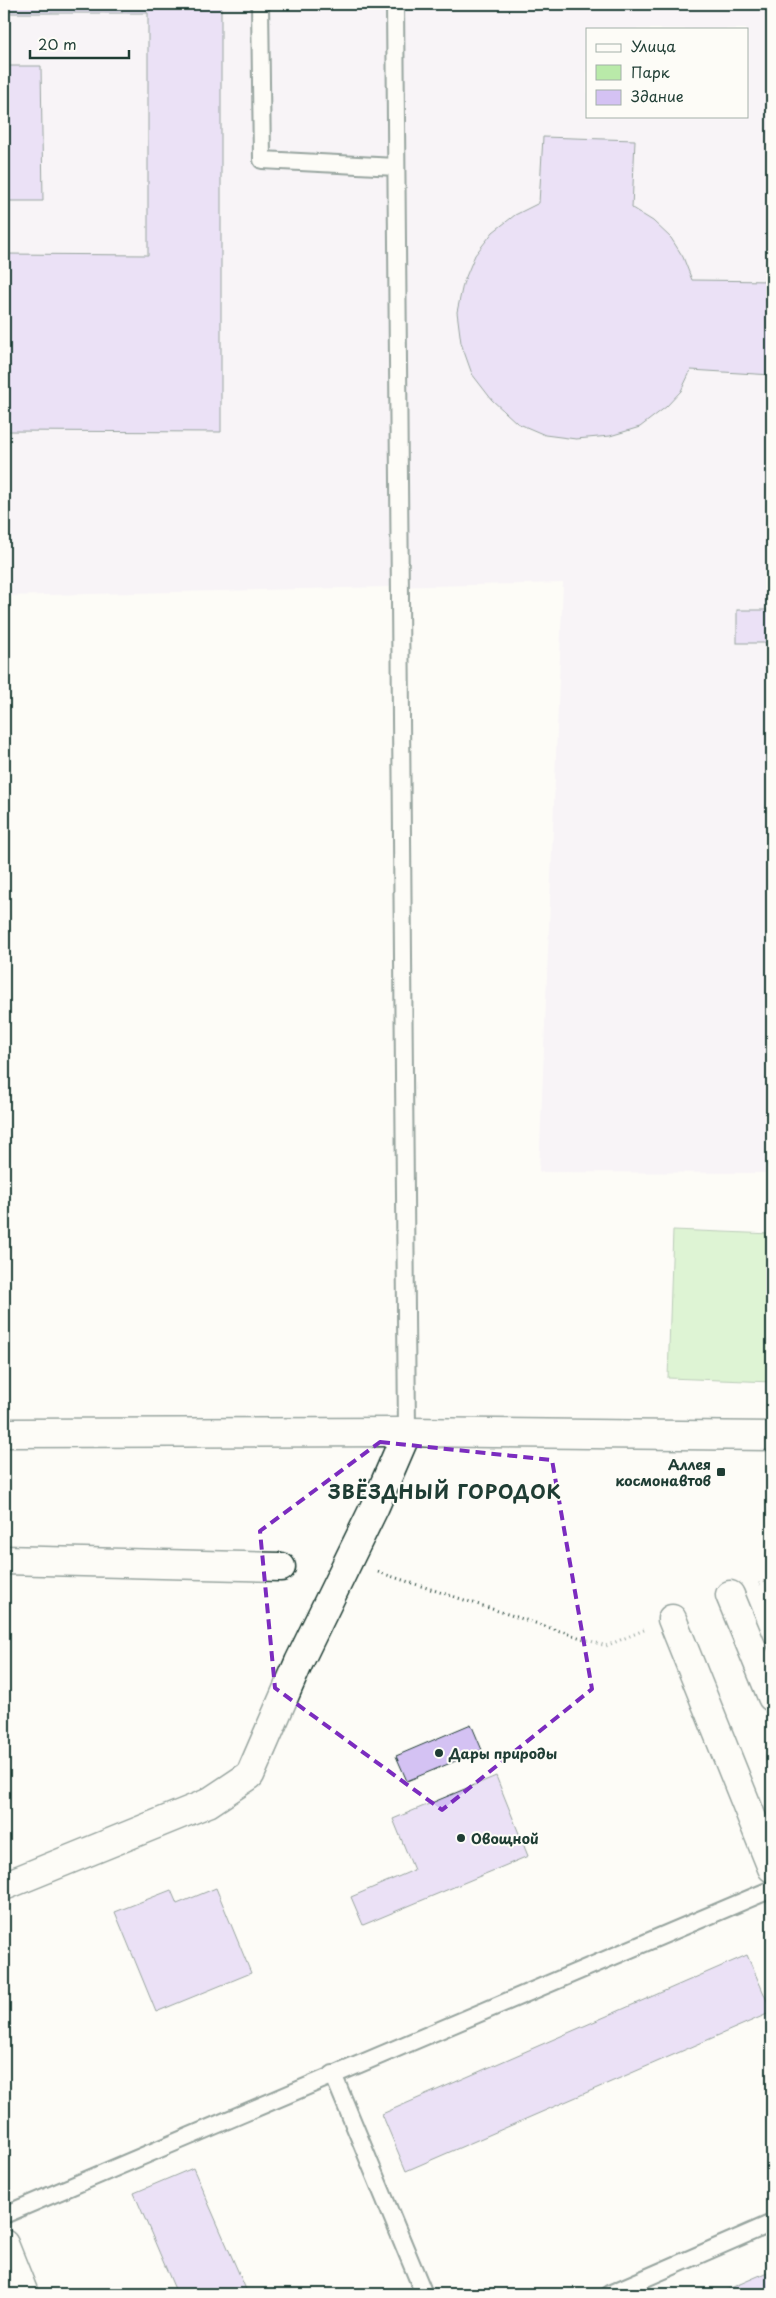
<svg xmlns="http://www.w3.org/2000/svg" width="776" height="2298" font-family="'Playpen Sans',sans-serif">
<rect width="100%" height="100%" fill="#fdfcf7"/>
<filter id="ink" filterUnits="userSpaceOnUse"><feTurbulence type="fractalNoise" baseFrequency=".02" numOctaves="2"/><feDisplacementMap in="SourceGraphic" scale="10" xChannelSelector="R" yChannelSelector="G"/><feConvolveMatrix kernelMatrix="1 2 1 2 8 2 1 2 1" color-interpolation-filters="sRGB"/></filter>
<g filter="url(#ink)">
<path fill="#f1ebf6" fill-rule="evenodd" d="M4 4H772V1173L539 1172 563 583 4 596ZM587 29H747V116H587Z"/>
<path fill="#b9eaa9" stroke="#6c946e" d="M673 1230 772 1234V1382L668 1378Z"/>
<g fill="#d4c2f3" stroke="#1f3d34">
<path d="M4 4H221V432L4 431V254L148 255V13H4Z"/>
<path d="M4 66H41L43 201H4Z"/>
<path d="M543 137 635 140 632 208 653 221 671 238 683 257 692 280 772 281V375L691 370 681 391 666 407 640 427 610 436 576 439 545 435 517 423 492 400 472 374 461 343 457 312 463 284 475 255 493 232 515 215 539 203Z"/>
<rect x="737" y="610" width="35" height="33"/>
<path d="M471 1724 482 1750 407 1781 396 1756Z"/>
<path d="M496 1776 528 1856 363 1925 351 1897 414 1870 393 1819Z"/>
<path d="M216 1888 251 1973 156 2012 115 1912 171 1890 177 1904Z"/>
<path d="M747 1955 772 2012 406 2171 382 2114Z"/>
<path d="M193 2168 248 2294H177L134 2193Z"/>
<path d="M772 2270V2294H717Z"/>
</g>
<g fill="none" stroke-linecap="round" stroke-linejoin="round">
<g stroke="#1f3d34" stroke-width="20">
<g id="lane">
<path d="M260 4 262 160 396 167"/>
<path d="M395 4 407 1432"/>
<path d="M333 2074 424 2294"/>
<path d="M4 2215 772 1889"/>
<path d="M609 2294 772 2223"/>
</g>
</g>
<g stroke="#1f3d34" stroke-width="31">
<g id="street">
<path d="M4 1433 407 1432 772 1436"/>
<path d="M4 1560 281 1567"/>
<path d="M730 1595 772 1697"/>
<path d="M672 1619 772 1868"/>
<path d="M4 1886 208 1803 250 1775 299 1662 375 1506 407 1432"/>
<path d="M4 2244 24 2294"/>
</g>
</g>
<g stroke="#1f3d34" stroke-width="3" stroke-dasharray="1 4" stroke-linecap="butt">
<path d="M378 1572 606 1646 644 1630"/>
<path d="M759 1584 772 1578"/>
</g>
<use href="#lane" stroke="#fdfcf7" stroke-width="16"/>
<use href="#street" stroke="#fdfcf7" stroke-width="28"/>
</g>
</g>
<path d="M0 0H776V2298H0ZM380 1442 552 1460 592 1689 442 1810 275 1688 260 1531Z" fill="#fdfcf7" fill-opacity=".55" fill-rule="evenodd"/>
<path fill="none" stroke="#7b2cbf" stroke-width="4" stroke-dasharray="10 6" stroke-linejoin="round" d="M380 1442 552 1460 592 1689 442 1810 275 1688 260 1531Z"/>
<g fill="#1f3d34" stroke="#fdfcf7" stroke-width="2">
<rect x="716" y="1467" width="10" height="10" rx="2.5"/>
<circle cx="439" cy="1753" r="5"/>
<circle cx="461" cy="1838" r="5"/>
</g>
<g text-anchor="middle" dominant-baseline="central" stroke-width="4" stroke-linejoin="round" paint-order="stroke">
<g font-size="14" font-weight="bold" fill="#1f3d34" stroke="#fdfcf7" text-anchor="start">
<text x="711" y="1464" text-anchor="end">Аллея<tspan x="711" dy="16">космонавтов</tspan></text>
<text x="449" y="1753">Дары природы</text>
<text x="471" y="1838">Овощной</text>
</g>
<g font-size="19" font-weight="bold" letter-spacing="1" fill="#1f3d34" stroke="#fdfcf7">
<text x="445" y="1491">ЗВЁЗДНЫЙ ГОРОДОК</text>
</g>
</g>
<rect width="776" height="2298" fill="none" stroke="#fdfcf7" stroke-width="20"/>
<rect x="10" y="10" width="756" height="2278" fill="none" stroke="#1f3d34" stroke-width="2" filter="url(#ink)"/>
<rect x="586" y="28" width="162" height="90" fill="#fdfcf7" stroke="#a4b0a9"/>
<rect x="596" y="44" width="25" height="8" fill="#fdfcf7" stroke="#a4b0a9"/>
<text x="631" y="52" font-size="15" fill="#1f3d34">Улица</text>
<rect x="596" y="65" width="25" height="15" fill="#b9eaa9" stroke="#a4b0a9"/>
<text x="631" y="78" font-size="15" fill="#1f3d34">Парк</text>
<rect x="596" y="90" width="25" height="15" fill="#d4c2f3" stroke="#a4b0a9"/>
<text x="631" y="102" font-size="15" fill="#1f3d34">Здание</text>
<path d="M30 50v8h99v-8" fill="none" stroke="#1f3d34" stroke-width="2.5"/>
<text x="38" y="50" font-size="15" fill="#1f3d34" stroke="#fdfcf7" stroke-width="4" paint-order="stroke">20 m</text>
</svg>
